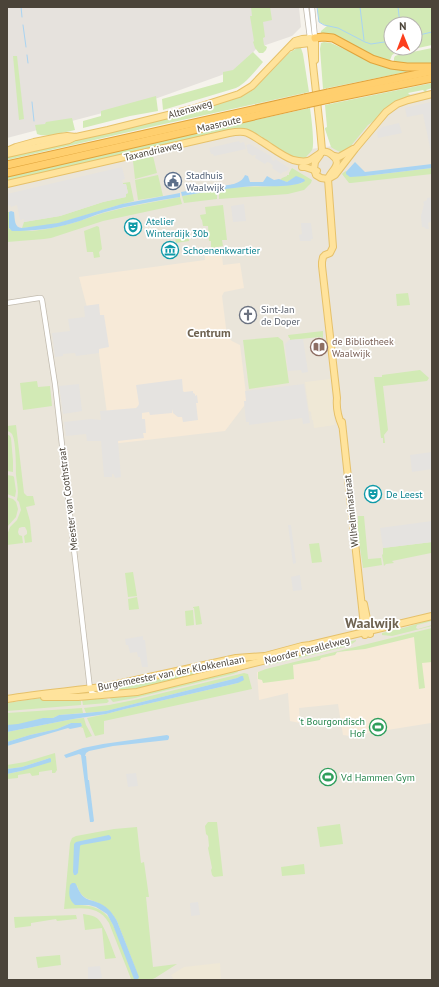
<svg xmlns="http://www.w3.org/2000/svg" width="439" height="987" font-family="'PT Sans',sans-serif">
<rect width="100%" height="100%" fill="#f6f3ec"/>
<path fill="#eae5da" d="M432 90V980H7V180L255 123 304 150 340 145 399 96Z"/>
<g fill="#f7ead8">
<path d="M221 247 223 265 240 263 244 288 224 292 222 296 227 336 232 341 240 345 247 402 225 431 111 444 99 353 79 277 205 260 204 249Z"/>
<path d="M432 630V722L431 723 350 736 343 735 338 704 299 708 300 723 290 721 288 693 259 700 257 672Z"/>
</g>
<path fill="#e6e2dd" d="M7 7H299L301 27 292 36 257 48 239 68 219 76 152 100 7 138Z"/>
<g fill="#efe8d6">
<path d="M330 379 335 425 314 428 313 420H312L311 412 309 411 305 382Z"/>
<path d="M220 963 221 980H174L171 975 184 967Z"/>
</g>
<g fill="#d2eab5" fill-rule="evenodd">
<path d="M251 7H270L272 20 263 22 265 37 263 38 264 45 267 47 266 50 263 53H259L255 48 253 42 254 41 250 16H252Z"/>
<path d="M317 7H432V45L395 53 392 55 390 60 388 61 374 57 321 35V31L327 26 319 22ZM391 24H415V48H391Z"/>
<path d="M324 42 331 43 381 66 391 68 411 71 323 89 320 49 321 43Z"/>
<path d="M297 48H301L303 54 309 92 155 126 7 160V157L20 153 195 111 241 96 253 90 289 53Z"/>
<path d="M432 48V64L417 65 396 62 394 61V58L395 56 398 55Z"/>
<path d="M253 52 263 62C255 71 247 82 236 88L163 110 162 99 223 82V72L233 70Z"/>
<path d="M13 56H17L24 119 19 120Z"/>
<path d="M432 83V88L426 90 428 92 426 93 423 90 408 93 411 96 399 100 390 105 378 118 368 125 350 147 342 153 334 149 331 147 325 129V128L327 127 325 105Z"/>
<path d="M156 96 158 111 130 116 83 128V121L101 116V111Z"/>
<path d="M310 108C311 115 315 145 312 150 310 154 306 155 305 160L295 158 246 129H238L7 182V177L219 128Z"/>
<path d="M72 118 75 130C65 132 45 138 37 134L35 125 45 124 46 122Z"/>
<path d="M153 156 157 173 135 179 133 161Z"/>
<path d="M292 168 312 180 311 183 304 190 288 194 219 199V190C237 186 255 187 273 186 283 186 293 184 302 183L304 179C293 176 297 177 287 182L280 180 282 178 287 176V175H289V173Z"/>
<path d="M432 168V174L351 183H349L342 174 343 173 346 171H347L346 172 365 176Z"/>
<path d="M158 175 163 196 138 200 135 180Z"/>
<path d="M130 182 134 201C109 207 85 216 59 223 47 226 34 227 22 228L24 222 60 216 103 202 126 197V194L128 193 126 184 123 185V183Z"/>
<path d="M217 190V199L184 203 182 196Z"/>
<path d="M180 197 182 204 103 221 51 238 44 239 7 242V212H9V229L32 231 47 229 73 223 103 213 127 207Z"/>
<path d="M223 205 227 240H222L223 246 211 248V241H209L208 226H203L202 220 201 219 200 215 206 214 205 207Z"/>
<path d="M97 226 99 227 102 249 99 252 100 257 94 258 93 252H87L84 231Z"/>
<path d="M188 231 189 241 176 243 174 232Z"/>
<path d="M408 293 410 305 397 306 396 294Z"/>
<path d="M323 331V338L320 337 290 340V338H289L288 335Z"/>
<path d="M278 337 283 341 289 383 249 389 243 340Z"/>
<path d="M420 370 429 378 427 381 383 386 388 430 384 435 385 443H383V438H381L374 377H382V375Z"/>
<path d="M37 381 38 387 50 386 52 406 23 410 20 383Z"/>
<path d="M16 425 24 493 27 496H33L35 505 26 507 30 521 32 542 25 543 24 536 27 534V531L25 527H22L19 528 18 532 19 535 22 536 23 543 7 545V535L10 527 17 520 21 510 19 502 17 500C19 491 17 484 16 475 16 466 16 441 12 434 10 432 10 432 7 431V426Z"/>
<path d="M7 434 10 436 11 438 13 461V472L7 471Z"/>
<path d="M7 475 13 476 14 477 16 491 15 497 7 494Z"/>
<path d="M7 497 13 499 16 502 18 509 16 517 7 527Z"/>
<path d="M358 516H364L368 559 381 558 382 565 363 568 358 534Z"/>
<path d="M432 542V554L431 553 392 561 394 563 386 564 384 566 382 555 383 554V548Z"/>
<path d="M319 543 322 562 312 563 309 544Z"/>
<path d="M133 572 137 596 128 597 125 573Z"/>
<path d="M137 597 139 609 129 610 128 599Z"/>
<path d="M199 606 202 624 196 625 194 608H193V607Z"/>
<path d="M193 610 194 625 186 626 185 611Z"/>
<path d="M432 619V621L417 625 416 628 418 629 432 625V626L392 636 382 635V633L407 627Z"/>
<path d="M432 628V662L422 663 425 688 419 689 414 637 365 649 337 652 335 655 321 658 320 660 293 665 294 679 263 683 262 680 258 679V672L266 669Z"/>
<path d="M356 640V641L349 646 269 665 266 664V663Z"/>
<path d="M235 660 236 664 132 690 107 693 105 687Z"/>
<path d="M237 668 238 672 233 674 135 698 113 702 108 696Z"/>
<path d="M244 673 248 674 252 689 104 721V734L95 736 87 718 106 714 125 709 238 683 241 676 237 678 106 711 86 713 84 708 109 705 134 700Z"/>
<path d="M77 697V700L81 701V705L7 711V703L40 698Z"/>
<path d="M82 699H107L109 701 107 703 83 705Z"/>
<path d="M82 708 83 713 59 715 53 718H43L18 725H7V713Z"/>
<path d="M84 718 86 725 92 736 86 738 83 728 80 727 82 726 81 723H71L57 729 30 735 7 742V732L73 719Z"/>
<path d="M55 753 57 770 55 773H52V770L39 772V775L32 776 30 773 18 775V778L7 779V774L21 771 50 758 22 767 7 769V765L25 762Z"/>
<path d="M208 822H217L223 876 214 877 212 875 211 870 212 868 208 848 209 846 208 836 206 834 205 826Z"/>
<path d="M340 824 343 844 320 847 317 827Z"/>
<path d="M137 827 141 863 144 862 149 897H146L153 967 177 964 155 978 150 980 131 979 109 923C99 905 81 908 64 909L70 843 72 838 76 836 114 829ZM77 885C81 901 91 898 102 905 109 909 113 915 117 921L139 978 110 919C102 908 91 905 78 905Z"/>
<path d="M304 864 305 874 282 876 281 867Z"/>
<path d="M83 914C88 915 94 915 98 919 105 926 112 948 116 958L105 959 102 928 85 930Z"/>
<path d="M76 915 77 919 57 921 56 919 31 923V926L15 928 14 917Z"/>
<path d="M60 955 61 965 38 968 36 957Z"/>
</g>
<g fill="#e5e3e0">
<path d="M432 102V157L423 114 407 117 405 108Z"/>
<path d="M399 123 402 133 378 138 377 132 382 127Z"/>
<path d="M239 141 240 143 244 142 246 149 214 156 213 154H211L209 148Z"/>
<path d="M250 144 272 157 271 159 274 161 275 159 289 168 287 171 283 172 281 174 272 168 273 166 270 163 267 162 265 164 255 158 256 155H254L253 156 248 153 246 145Z"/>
<path d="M122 167 125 179 122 180 123 184H126L128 193 126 194V197L103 202 60 216 24 222V219L20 220 17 205 11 207 10 205 7 206V194Z"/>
<path d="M432 197V221L428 223 429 229H426L424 227H422L421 216 424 204 423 202 427 200V198Z"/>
<path d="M244 204 246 221 233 222 231 206Z"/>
<path d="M301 223H311L313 239H311V241H300L299 235 302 234Z"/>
<path d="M99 304 100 315H104L109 347 99 349V353L76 356 75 353 63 354V356L55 357 52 333 70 331 68 319 85 317 84 306Z"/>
<path d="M303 339 308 372 302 373 301 370 288 371 285 344 289 340Z"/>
<path d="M182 379 183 391 184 392 193 391V393L195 394V396L197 395 198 403H196L198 420 183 422 182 417H178L173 413 172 409V413L150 415 149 412 142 413V419H145L146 433H143L144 438 118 441 121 477 115 478 114 475 113 474H112V477H104L101 441H87L86 434 66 436 64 422 91 419 101 420 100 411 136 408 138 406 139 404 136 385Z"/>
<path d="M79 384 82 411 63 414 59 386Z"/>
<path d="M304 384 310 423 303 424 302 418 249 425V422H246L244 401H246L245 391Z"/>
<path d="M432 452V469L412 472 410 455Z"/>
<path d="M432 521V542L383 548 380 528Z"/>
<path d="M288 525H291L296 563 293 564Z"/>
<path d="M300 575 302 590 293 591 291 577Z"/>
<path d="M143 636V640H145L148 667H142L140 657H138L137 652 130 653 128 645H126L125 639Z"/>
<path d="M136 773 138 786 128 787 126 774Z"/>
<path d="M198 902 200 915 191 916 190 903Z"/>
<path d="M100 966 102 978 88 980V967Z"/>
</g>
<g fill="#a9d4f2">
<path d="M355 162 365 172 432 164V168L365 176 350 177 346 174V172Z"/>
<path d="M245 175 248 176 250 182H263L267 176 274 180 279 179 287 182 296 176 304 179 305 181C294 188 267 186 254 186 242 187 230 188 219 190V186C228 185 241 185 245 175Z"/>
<path d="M216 186 217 190 182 196 181 192Z"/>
<path d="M180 193V197C155 201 130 205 105 212 94 215 84 220 73 223 53 229 33 231 12 231L9 228V212L11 211 14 212C15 219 14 228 22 228L58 223 122 204Z"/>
<path d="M241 676H243L244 680 238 683 125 709 106 714 73 719 7 732V725L18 724 43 718H53L59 715 86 713 106 711 237 678Z"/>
<path d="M71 723H81L82 726 80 727 70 729 68 728 7 746V742L30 735 57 729Z"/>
<path d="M167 735 169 736V738L168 740 113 746 89 751 86 753 85 756H86L88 780H89L94 821 93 822H90L81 755 79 754 66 758 64 755 83 748 103 744Z"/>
<path d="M50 758 51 759V762L21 771 7 774V769L22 767Z"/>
<path d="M109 835 111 837V839L109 840 81 845 80 846 78 873 76 875H74L73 872 74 844 76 842Z"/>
<path d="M72 883H75C78 887 79 893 84 897 87 900 91 900 96 902 106 905 112 912 117 921L139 977 138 979 136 980 134 979 113 925 107 914 96 907 89 905H75C68 899 69 893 70 885Z"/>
</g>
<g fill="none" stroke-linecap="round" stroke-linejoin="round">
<g stroke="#a9d4f2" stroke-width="1">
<path d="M21 7 22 17"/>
<path d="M317 7 319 22 324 25 338 28 365 42 371 44 391 41"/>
<path d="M360 7 364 40"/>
<path d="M398 7 400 24"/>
<path d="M23 25 26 47"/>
<path d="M415 36 432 32"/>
<path d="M27 55 28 63"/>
<path d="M32 102 34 121"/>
</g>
<g stroke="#c2bbae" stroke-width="6">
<g id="minor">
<path d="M306 7 310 38"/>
<path d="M312 7 315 38"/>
<path d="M7 303 39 298H41L42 300 55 384 90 689 92 693 97 695"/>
</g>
</g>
<g stroke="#e6c16a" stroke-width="8">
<g id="major">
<path d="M310 38 320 128 322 150 320 155 315 162 314 169 316 175 321 178 328 179 335 175 355 149 386 112 397 104 408 100 432 94"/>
<path d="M315 38V60"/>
<path d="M291 47 293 45 310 43 312 40"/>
<path d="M7 151 16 147 34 142 59 137 67 136 76 137 108 130 192 109 239 94 252 86 295 41 302 39 315 38"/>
<path d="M7 154 69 140 75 137"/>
<path d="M334 156 339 157 353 149"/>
<path d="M302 167H305L317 171"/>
<path d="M7 184 229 133C234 132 239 131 244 132 250 133 256 138 261 141 271 147 282 156 293 160 297 161 304 162 308 161 317 158 322 146 332 155 344 164 330 171 328 179L333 247 330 253 325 255 323 257 322 262V266L337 398C336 408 338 417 342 426"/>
<path d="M342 422 365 635"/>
<path d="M364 604 370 634"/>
<path d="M44 697H78L137 692 323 646"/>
<path d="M7 699C41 693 75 691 108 686L236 658 265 656 302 646 310 645 432 616"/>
</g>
</g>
<g stroke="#e0a43c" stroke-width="9">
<g id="highway">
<path d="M315 38 323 37 333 38 372 59 391 65 407 67H432"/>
<path d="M328 93 432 71"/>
<path d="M329 99 432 78"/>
<path d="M7 165 305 98"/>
<path d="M7 173 306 104"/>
</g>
</g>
<use href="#minor" stroke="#fff" stroke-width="4.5"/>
<use href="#major" stroke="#ffe39c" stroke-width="6"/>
<use href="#highway" stroke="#ffcf6e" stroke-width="7"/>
<g stroke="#e0a43c" stroke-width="9" stroke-linecap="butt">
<g id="highway-bridge">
<path d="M305 98 328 93"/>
<path d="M306 104 329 99"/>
</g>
</g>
<use href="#highway-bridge" stroke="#ffcf6e" stroke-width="7"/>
</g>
<defs>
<g id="civic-ring" transform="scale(0.9)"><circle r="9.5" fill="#fff" stroke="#5c6f8a" stroke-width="1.5"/><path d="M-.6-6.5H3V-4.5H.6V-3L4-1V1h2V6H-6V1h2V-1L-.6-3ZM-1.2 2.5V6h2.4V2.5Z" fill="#5c6f8a"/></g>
<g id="theatre-ring" transform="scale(0.9)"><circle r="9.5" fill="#fff" stroke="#0f9aa8" stroke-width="1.5"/><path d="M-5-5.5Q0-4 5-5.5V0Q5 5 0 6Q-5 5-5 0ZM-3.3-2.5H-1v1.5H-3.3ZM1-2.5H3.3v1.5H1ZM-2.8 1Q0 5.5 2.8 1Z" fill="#0f9aa8"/></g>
<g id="museum-ring" transform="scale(0.9)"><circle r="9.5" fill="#fff" stroke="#0f9aa8" stroke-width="1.5"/><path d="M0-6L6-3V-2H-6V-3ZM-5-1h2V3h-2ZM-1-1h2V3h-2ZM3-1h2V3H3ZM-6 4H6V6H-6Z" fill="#0f9aa8"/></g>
<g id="church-ring" transform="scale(0.9)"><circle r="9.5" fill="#fff" stroke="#6b7280" stroke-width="1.5"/><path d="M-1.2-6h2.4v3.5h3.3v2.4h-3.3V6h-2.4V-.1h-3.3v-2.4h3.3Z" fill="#6b7280"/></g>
<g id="library-ring" transform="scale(0.9)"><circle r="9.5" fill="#fff" stroke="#8d6e63" stroke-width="1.5"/><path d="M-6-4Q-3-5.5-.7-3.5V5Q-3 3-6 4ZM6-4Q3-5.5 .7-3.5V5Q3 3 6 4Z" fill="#8d6e63"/></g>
<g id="stadium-ring" transform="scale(0.9)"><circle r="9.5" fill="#fff" stroke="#2e9e5b" stroke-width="1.5"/><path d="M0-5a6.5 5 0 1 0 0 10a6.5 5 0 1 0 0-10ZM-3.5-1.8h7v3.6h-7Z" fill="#2e9e5b"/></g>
</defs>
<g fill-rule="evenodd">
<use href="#civic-ring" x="173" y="181"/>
<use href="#theatre-ring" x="133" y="227"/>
<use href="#museum-ring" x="170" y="250"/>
<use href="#church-ring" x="248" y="315"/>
<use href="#library-ring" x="319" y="347"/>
<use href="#theatre-ring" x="373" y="494"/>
<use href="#stadium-ring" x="378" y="727"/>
<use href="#stadium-ring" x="328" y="777"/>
</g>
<g text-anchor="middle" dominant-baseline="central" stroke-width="3.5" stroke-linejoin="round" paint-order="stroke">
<g font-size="10" fill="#4b4439" stroke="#fff">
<text transform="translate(190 109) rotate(-16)">Altenaweg</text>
<text transform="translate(219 124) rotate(-13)">Maasroute</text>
<text transform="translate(153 151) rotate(-13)">Taxandriaweg</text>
<text transform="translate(68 499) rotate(-97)">Meester van Coothstraat</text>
<text transform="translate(351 511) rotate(-96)">Wilhelminastraat</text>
<text transform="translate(307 650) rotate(-14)">Noorder Parallelweg</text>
<text transform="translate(171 673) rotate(-11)">Burgemeester van der Klokkenlaan</text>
</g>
<g font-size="10" fill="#4e5e75" stroke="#fff" text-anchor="start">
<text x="186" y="175">Stadhuis<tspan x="186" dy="12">Waalwijk</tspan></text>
</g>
<g font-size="10" fill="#0d838f" stroke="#fff" text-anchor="start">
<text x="146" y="221">Atelier<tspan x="146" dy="12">Winterdijk 30b</tspan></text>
<text x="183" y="250">Schoenenkwartier</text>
<text x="386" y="494">De Leest</text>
</g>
<g font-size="10" fill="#5b616d" stroke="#fff" text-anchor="start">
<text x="261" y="309">Sint-Jan<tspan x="261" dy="12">de Doper</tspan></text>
</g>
<g font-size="10" fill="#785e54" stroke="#fff" text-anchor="start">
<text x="332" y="341">de Bibliotheek<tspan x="332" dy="12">Waalwijk</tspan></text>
</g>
<g font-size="10" fill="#27864d" stroke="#fff" text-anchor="end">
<text x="365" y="721">'t Bourgondisch<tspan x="365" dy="12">Hof</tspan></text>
<text x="341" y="777" text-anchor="start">Vd Hammen Gym</text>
</g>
<g font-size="12" font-weight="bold" fill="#6e6250" stroke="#fff">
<text x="209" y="332">Centrum</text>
</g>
<g font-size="14" font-weight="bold" fill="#6e6250" stroke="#fff">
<text x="372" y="623">Waalwijk</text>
</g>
</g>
<rect width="439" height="987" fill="none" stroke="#4b4439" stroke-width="16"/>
<g transform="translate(403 36) rotate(359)"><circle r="19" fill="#ffffff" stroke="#b7b4b0"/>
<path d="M0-3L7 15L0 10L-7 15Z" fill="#fc3f1d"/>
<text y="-6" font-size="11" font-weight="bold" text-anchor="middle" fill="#4b4439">N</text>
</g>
</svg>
